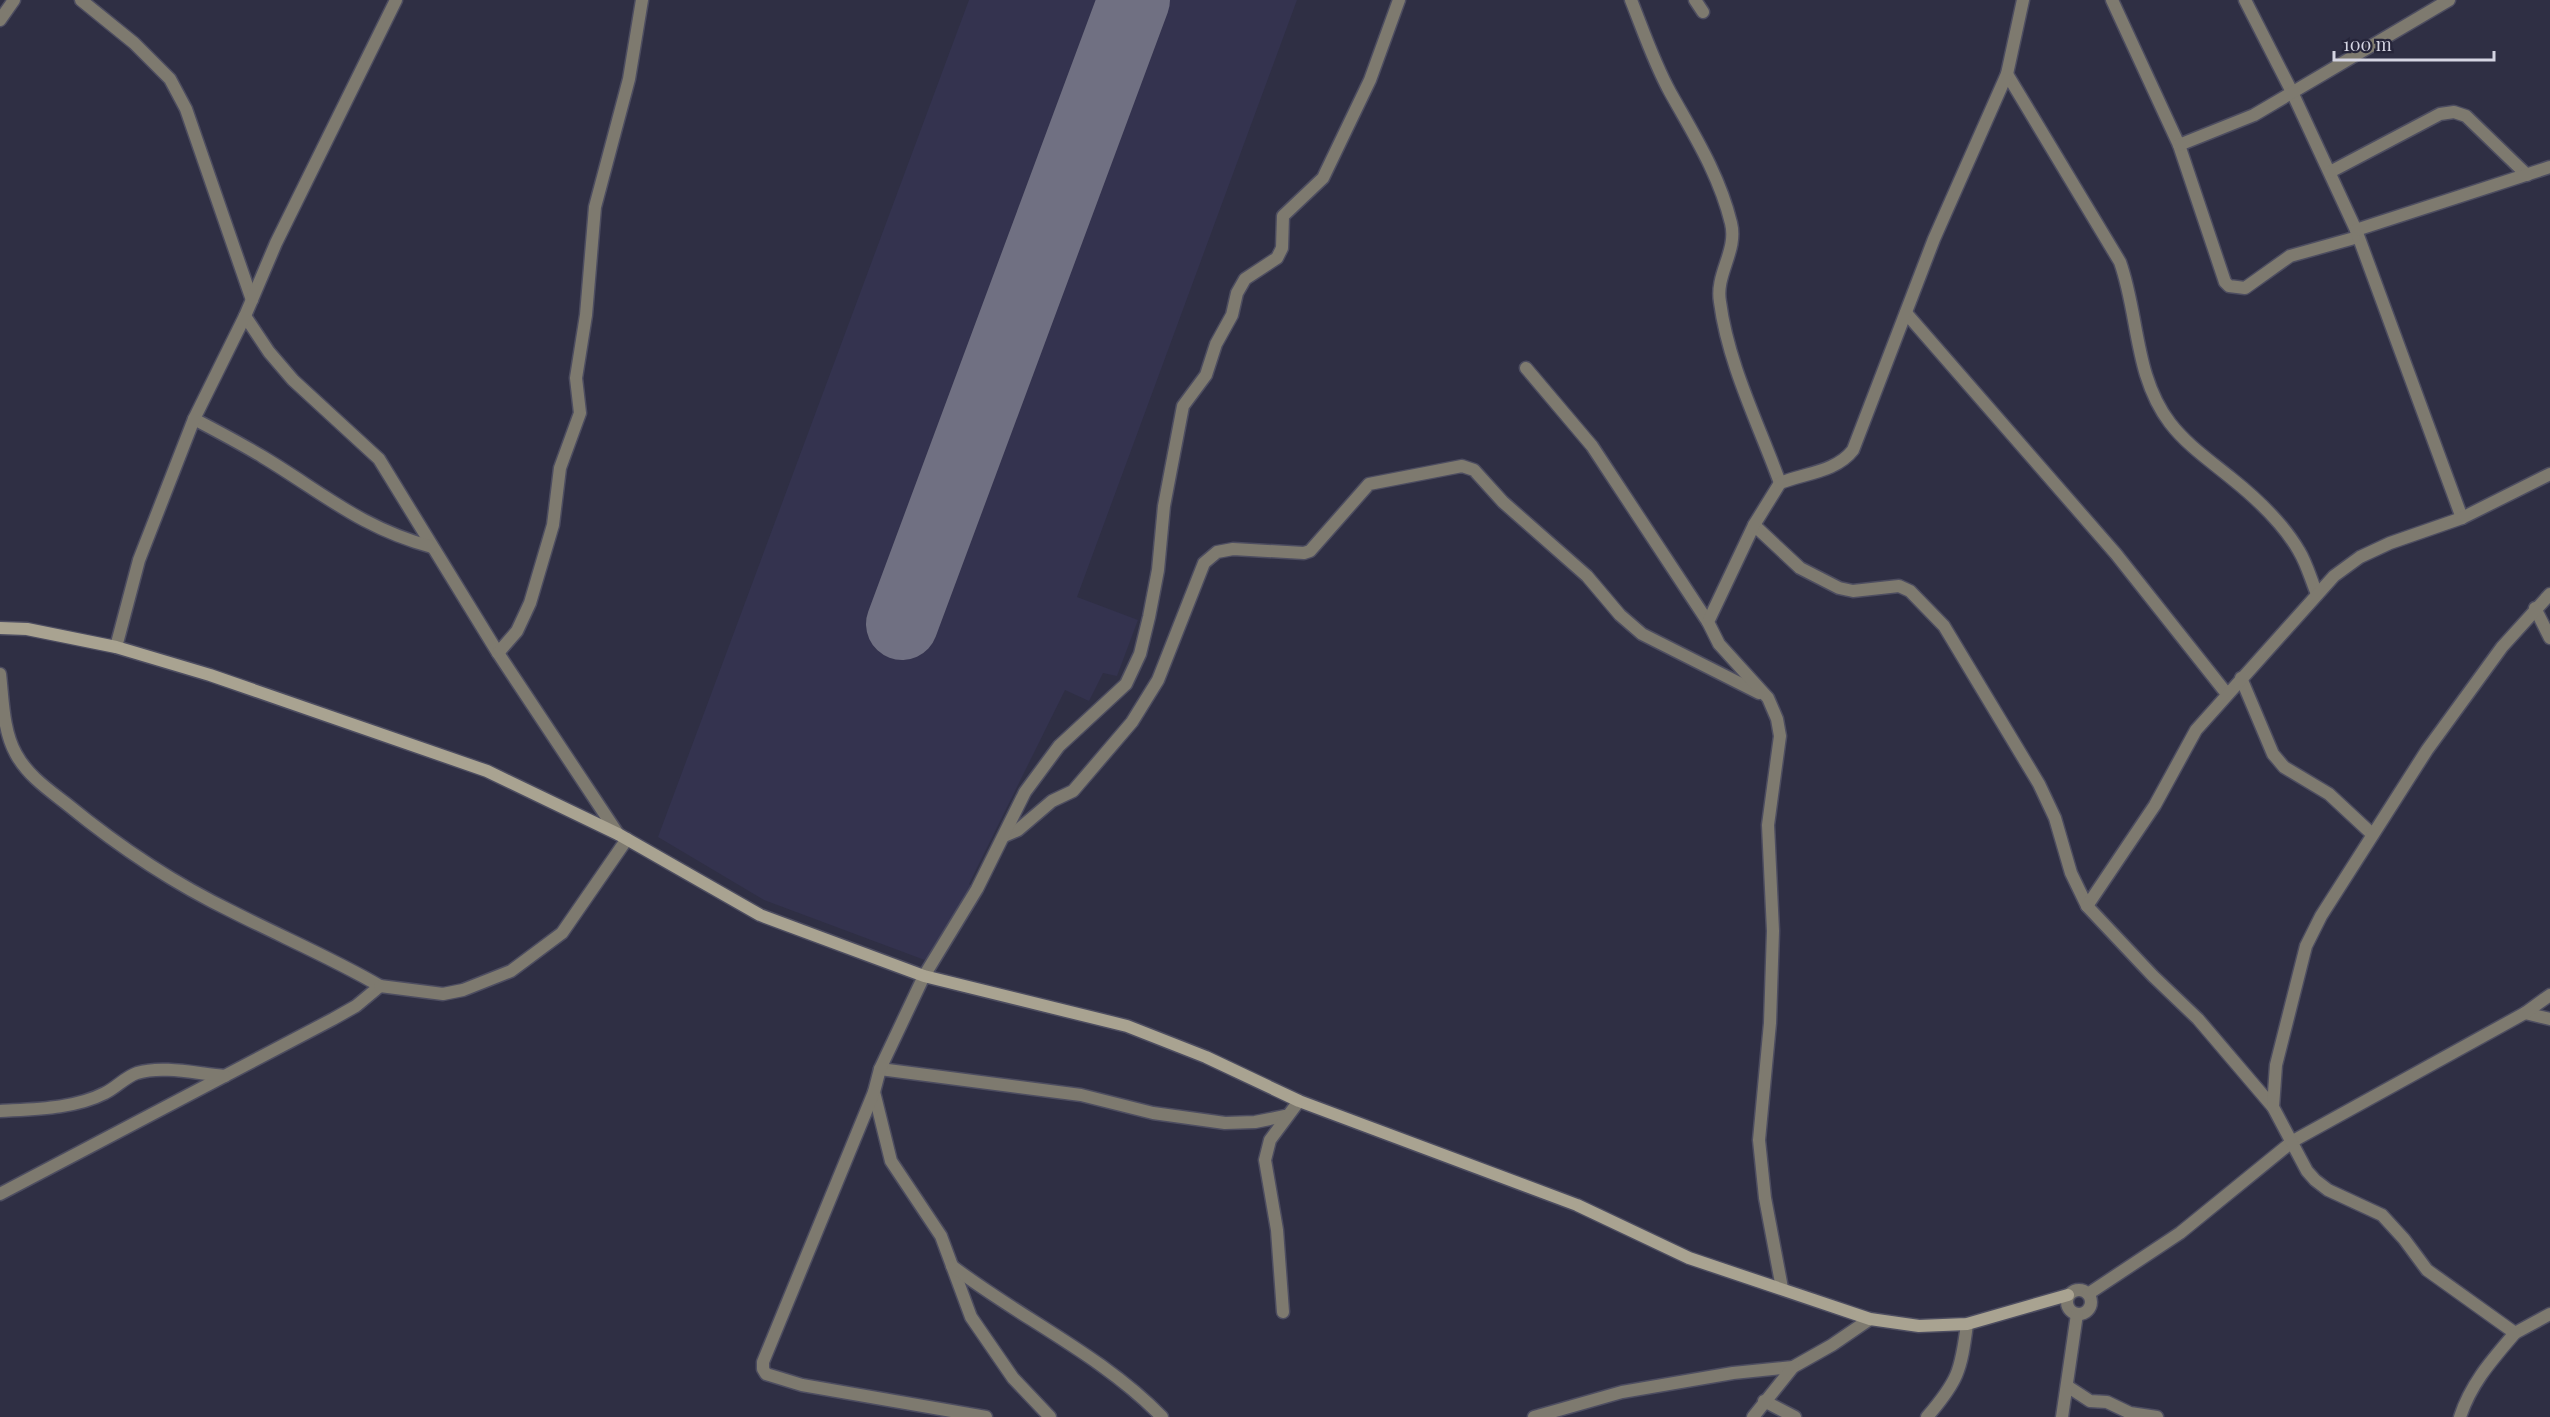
<svg xmlns="http://www.w3.org/2000/svg" width="2550" height="1417" font-family="'Playfair Display',serif">
<rect width="100%" height="100%" fill="#2f2f44"/>
<path fill="#34334f" d="M969 0H1297L1077 597 1138 620 1117 676 1103 673 1089 701 1065 690 969 884 975 888 930 962 764 900 658 837Z"/>
<g fill="none" stroke-linecap="round" stroke-linejoin="round">
<path stroke="#707082" stroke-width="72" d="M902 624 1134 0"/>
<g stroke="#4d4d60" stroke-width="15">
<g id="street">
<path d="M81 0 134 43 170 79 186 109 252 300"/>
<path d="M1631 0C1643 30 1654 63 1670 92 1694 135 1719 174 1731 223 1738 251 1715 274 1720 302 1728 364 1759 425 1780 483"/>
<path d="M1695 0 1703 12"/>
<path d="M2112 0 2179 145 2225 282 2229 286 2245 288 2290 256 2358 237"/>
<path d="M2245 0 2292 92 2356 230 2462 518"/>
<path d="M0 20 14 0"/>
<path d="M2007 74 2120 262C2139 315 2134 376 2170 423 2187 445 2209 460 2231 478 2256 498 2283 523 2299 551 2307 564 2311 580 2317 594"/>
<path d="M2179 145 2254 115 2449 0"/>
<path d="M2330 172 2440 114 2454 112 2466 116 2527 175"/>
<path d="M2356 230 2550 167"/>
<path d="M1906 313 2116 554 2227 694"/>
<path d="M245 316 269 352 293 380 379 459 498 653 618 834"/>
<path d="M1526 368 1592 446 1708 622"/>
<path d="M194 419C217 431 240 443 263 457 323 493 361 528 432 547"/>
<path d="M1754 525 1800 568 1839 588 1853 591 1899 586 1910 591 1944 626 2039 784 2055 818 2071 873 2087 906 2153 976 2198 1019 2273 1107"/>
<path d="M2535 608 2550 638"/>
<path d="M116 647 139 560 194 419 245 316 276 243 396 0"/>
<path d="M498 653 517 631 530 603 553 525 560 468 580 413 576 378 586 315 595 207 629 79 642 0"/>
<path d="M0 674C3 700 3 731 16 754 28 776 49 790 68 805 118 846 175 884 233 912 282 937 332 958 380 986L356 1006 333 1019 0 1194"/>
<path d="M2241 678 2273 754 2284 767 2329 794 2372 834"/>
<path d="M1004 836 1018 830 1052 801 1073 791 1132 722 1158 680 1204 563 1217 552 1233 549 1304 553 1310 551 1369 484 1462 466 1474 470 1503 502 1587 576 1620 615 1642 634 1759 693"/>
<path d="M2087 906 2155 805 2196 730 2334 576 2360 557 2390 543 2462 518 2550 474"/>
<path d="M380 986 443 994 463 990 511 971 562 933 627 839"/>
<path d="M2525 1013 2550 1019"/>
<path d="M880 1069 1081 1095 1153 1113 1225 1123 1255 1122 1285 1116"/>
<path d="M874 1092 891 1161 941 1236 971 1317 1013 1378 1050 1417"/>
<path d="M0 1111C34 1109 74 1109 105 1093 116 1088 125 1077 137 1073 163 1065 198 1074 225 1076"/>
<path d="M952 1266C1020 1318 1102 1355 1162 1417"/>
<path d="M1782 1288 1765 1198 1759 1140 1770 1023 1773 931 1768 825 1780 736 1777 719 1768 698 1719 644 1708 622 1754 525 1780 483C1805 473 1836 472 1853 450L1934 239 2007 74 2023 0"/>
<circle cx="2079" cy="1302" r="12"/>
<path d="M2088 1294 2180 1233 2293 1141 2525 1013 2550 995"/>
<path d="M1283 1312 1277 1230 1265 1160 1270 1140 1299 1101"/>
<path d="M2515 1333 2550 1314"/>
<path d="M2067 1386 2090 1401 2107 1402 2130 1413 2157 1417"/>
<path d="M1764 1401 1795 1417"/>
<path d="M986 1417 802 1385 766 1374 763 1369V1362L874 1092 880 1069 924 976 977 889 1025 792 1059 746 1126 684 1140 654 1149 617 1158 570 1164 506 1183 406 1206 375 1216 344 1232 315 1237 293 1245 279 1277 258 1282 248 1283 216 1323 178 1370 80 1399 0"/>
<path d="M1534 1417 1622 1392 1733 1373 1793 1367 1832 1345 1870 1319"/>
<path d="M1753 1417 1793 1367"/>
<path d="M1927 1417C1958 1381 1961 1371 1967 1324"/>
<path d="M2062 1417 2077 1314"/>
<path d="M2460 1417C2471 1383 2492 1360 2515 1333L2427 1270 2404 1239 2382 1215 2328 1190 2315 1180 2307 1171 2273 1107 2276 1065 2306 946 2321 916 2427 750 2502 647 2550 594"/>
</g>
</g>
<g stroke="#4d4d60" stroke-width="15">
<path id="secondary" d="M0 628 27 629 116 647 210 675 487 771 618 834 760 915 924 976 1127 1026 1206 1057 1299 1101 1577 1205 1689 1258 1870 1319 1919 1326 1967 1324 2068 1295"/>
</g>
<use href="#street" stroke="#7e7a6f" stroke-width="12"/>
<use href="#secondary" stroke="#a9a391" stroke-width="12"/>
</g>
<path d="M2334 51v9h160v-9" fill="none" stroke="#d4d4e2" stroke-width="3"/>
<text x="2343" y="51" font-size="18" fill="#d4d4e2" stroke="#26253a" stroke-width="4.5" paint-order="stroke">100 m</text>
</svg>
